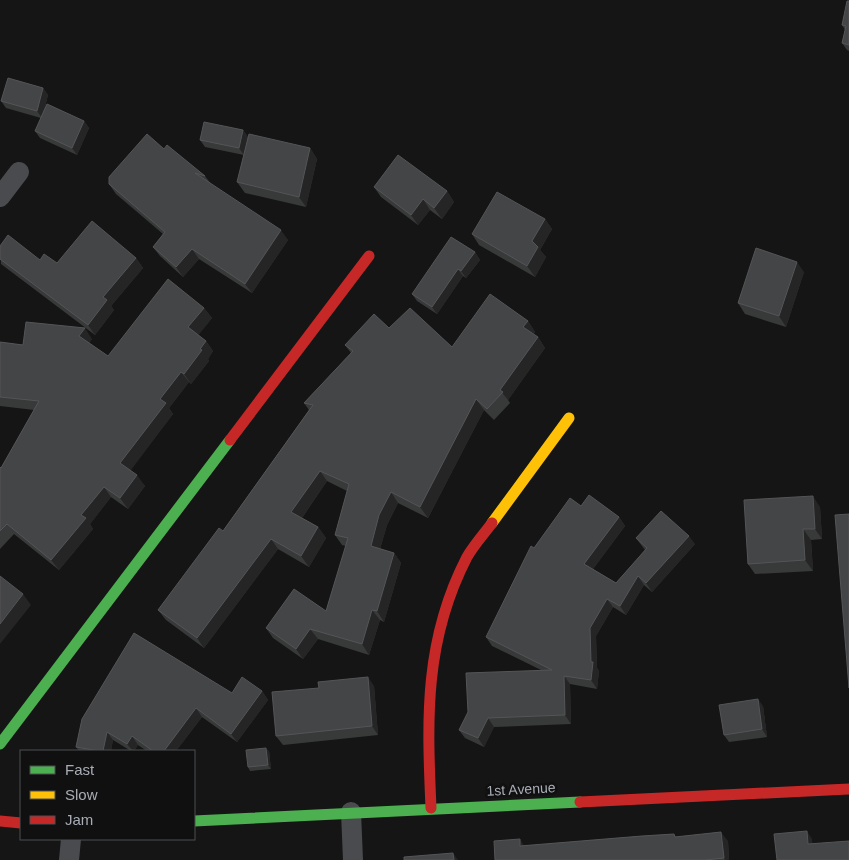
<svg xmlns="http://www.w3.org/2000/svg" width="849" height="860" font-family="Helvetica,sans-serif">
<rect width="100%" height="100%" fill="#151515"/>
<g fill="none" stroke-linecap="round" stroke-linejoin="round">
<g stroke="#4a4b4e" stroke-width="20">
<path d="M0 197 19 172"/>
<path d="M351 812 353 860"/>
<path d="M69 860 71 839"/>
</g>
<g stroke="#4caf50" stroke-width="11">
<path d="M0 744 230 440"/>
<path d="M194 821 580 802"/>
</g>
<path stroke="#ffc107" stroke-width="11" d="M492 523 569 418"/>
<g stroke="#c62828" stroke-width="11">
<path d="M230 440 369 256"/>
<path d="M580 802 849 789"/>
<path d="M431 808C427 718 424 640 467 557 474 545 484 534 492 523"/>
<path d="M0 821 21 823"/>
</g>
</g>
<g fill="#383939">
<path d="M849 1V51L847 50 842 43 845 30 842 25Z"/>
<path d="M43 88 48 95 44 111 84 121 89 128 77 155 40 138 35 131 41 118 6 108 1 101Z"/>
<path d="M243 130 248 137 310 148 317 159 306 207 245 193 237 182 244 155 205 147 200 140Z"/>
<path d="M164 149 205 176 211 184 288 240 252 293 199 259 183 277 160 256 153 247 163 234 116 194 109 184Z"/>
<path d="M374 187 447 191 454 202 442 219 430 210 418 225 381 197Z"/>
<path d="M545 219 552 229 540 250 546 257 535 277 479 245 472 234Z"/>
<path d="M0 246 40 260 57 263 136 258 143 268 111 306 114 310 95 335 1 264Z"/>
<path d="M475 252 480 260 466 278 463 276 437 314 417 301 412 294Z"/>
<path d="M804 272 786 327 745 314 738 303Z"/>
<path d="M204 308 212 318 198 335 206 341 213 351 208 359 209 361 191 384 189 382 169 408 173 414 130 470 145 486 128 509 111 497 90 524 93 529 59 570 14 534 0 549V467L1 468 34 410 0 406V342L23 345 92 339 89 343 108 356Z"/>
<path d="M528 321 535 332 533 334 538 337 545 348 508 400 510 403 494 420 484 410 428 518 398 503 387 525 380 549 394 553 401 563 384 622 380 620 369 655 318 639 303 659 273 638 266 628 326 611 346 546 342 545 335 535 347 491 327 481 302 518 318 527 326 538 309 567 278 549 204 648 166 620 158 610 223 531 309 410 304 403 351 353 345 345 389 328 452 347Z"/>
<path d="M581 506 619 517 625 526 593 569 616 583 645 550 636 538 695 544 652 592 644 585 626 615 613 607 596 636 597 668 599 671 597 689 570 684 571 724 494 727 484 747 465 738 459 730 541 670 492 646 486 637 534 548Z"/>
<path d="M820 507 822 539 811 540 813 571 755 574 748 564Z"/>
<path d="M374 686 378 735 283 745 276 736Z"/>
<path d="M262 691 268 700 237 742 202 717 176 751H147L138 745 134 751H131L113 740 111 751H79L76 747 82 719 232 693Z"/>
<path d="M763 706 767 737 729 742 724 735Z"/>
<path d="M269 751 271 769 250 771 248 767Z"/>
<path d="M674 834 676 837 728 841 729 860H495L524 846Z"/>
</g>
<g fill="#252525">
<path d="M43 88 48 95 42 118 37 111Z"/>
<path d="M84 121 89 128 77 155 72 148Z"/>
<path d="M243 130 248 137 244 155 239 148Z"/>
<path d="M310 148 317 159 306 207 299 197Z"/>
<path d="M447 191 454 202 442 219 434 208Z"/>
<path d="M423 199 430 210 418 225 411 215Z"/>
<path d="M545 219 552 229 540 250 546 257 535 277 527 266 532 241Z"/>
<path d="M281 230 288 240 252 293 245 284Z"/>
<path d="M192 249 199 259 183 277 176 267Z"/>
<path d="M475 252 480 260 466 278 461 271Z"/>
<path d="M136 258 143 268 111 306 114 310 95 335 88 325 103 297Z"/>
<path d="M797 262 804 272 786 327 779 316Z"/>
<path d="M458 269 463 276 437 314 432 307Z"/>
<path d="M204 308 212 318 196 338 188 327Z"/>
<path d="M528 321 535 332 531 338 523 327Z"/>
<path d="M85 328 92 339 87 346 79 336Z"/>
<path d="M538 337 545 348 508 400 500 390Z"/>
<path d="M206 341 213 351 208 359 209 361 191 384 184 374Z"/>
<path d="M181 372 189 382 169 408 173 414 128 474 120 463 160 399Z"/>
<path d="M476 399 484 410 428 518 420 507Z"/>
<path d="M320 471 327 481 299 522 291 512Z"/>
<path d="M137 475 145 486 128 509 120 498Z"/>
<path d="M104 487 111 497 90 524 93 529 59 570 51 560 81 515Z"/>
<path d="M391 492 398 503 387 525 378 556 371 546 379 515Z"/>
<path d="M813 496 820 507 822 539 815 529Z"/>
<path d="M619 517 625 526 590 573 584 564Z"/>
<path d="M318 527 326 538 309 567 301 556Z"/>
<path d="M803 529 811 540 813 571 805 560Z"/>
<path d="M689 536 695 544 652 592 646 583Z"/>
<path d="M271 539 278 549 204 648 197 638Z"/>
<path d="M394 553 401 563 384 622 377 611Z"/>
<path d="M638 576 644 585 626 615 620 606Z"/>
<path d="M23 594 31 605 0 644V624Z"/>
<path d="M607 599 613 607 596 636 597 668 599 671 597 689 591 680 590 628Z"/>
<path d="M372 610 380 620 369 655 362 644Z"/>
<path d="M310 629 318 639 303 659 296 649Z"/>
<path d="M564 676 570 684 571 724 565 715Z"/>
<path d="M368 677 374 686 378 735 372 726Z"/>
<path d="M262 691 268 700 237 742 231 734Z"/>
<path d="M758 699 763 706 767 737 762 729Z"/>
<path d="M196 708 202 717 176 751H164Z"/>
<path d="M488 718 494 727 484 747 478 738Z"/>
<path d="M107 732 113 740 111 751H103Z"/>
<path d="M132 736 138 745 134 751H133L127 744Z"/>
<path d="M266 748 269 751 271 769 268 765Z"/>
<path d="M807 831 812 839 813 852 808 844Z"/>
<path d="M721 832 728 841 729 860H725L724 858Z"/>
<path d="M520 839 526 849 520 846Z"/>
<path d="M453 853 458 860H454Z"/>
</g>
<g fill="#444547" stroke="#545558">
<path d="M847 1H849V45L842 43 846 26 842 25Z"/>
<path d="M8 78 43 88 37 111 1 101Z"/>
<path d="M47 104 84 121 72 148 35 131Z"/>
<path d="M204 122 243 130 239 148 200 140Z"/>
<path d="M147 134 164 149 167 145 205 176 195 173 281 230 245 284 192 249 176 267 153 247 165 232 109 184V177Z"/>
<path d="M249 134 310 148 299 197 237 182Z"/>
<path d="M398 155 447 191 434 208 423 199 411 215 374 187Z"/>
<path d="M497 192 545 219 532 241 538 247 527 266 472 234Z"/>
<path d="M92 221 136 258 103 297 107 300 88 325 0 259V246L8 235 40 260 44 254 57 263Z"/>
<path d="M451 237 475 252 461 271 458 269 432 307 412 294Z"/>
<path d="M756 248 797 262 779 316 738 303Z"/>
<path d="M168 279 204 308 188 327 206 341 200 349 202 350 184 374 181 372 160 399 166 403 120 463 137 475 120 498 104 487 81 515 86 518 51 560 7 524 0 531V467L1 468 39 401 0 397V342L23 345 26 322 85 328 79 336 108 356Z"/>
<path d="M490 294 528 321 523 327 538 337 500 390 503 392 487 409 476 399 420 507 391 492 379 515 371 546 394 553 377 611 372 610 362 644 310 629 296 649 266 628 294 589 326 611 348 538 335 535 349 484 320 471 291 512 318 527 301 556 271 539 197 638 158 610 219 528 223 531 313 405 304 403 353 351 345 345 374 314 389 328 410 308 452 347Z"/>
<path d="M589 495 619 517 584 564 616 583 647 548 636 538 661 511 689 536 646 583 638 576 620 606 607 599 590 628 591 662H593L591 680 564 676 565 715 488 718 478 738 459 730 468 712 466 673 552 670 486 637 531 546 534 548 570 498 581 506Z"/>
<path d="M813 496 815 529H803L805 560 748 564 744 500Z"/>
<path d="M849 514V688L835 515Z"/>
<path d="M0 576 23 594 0 624Z"/>
<path d="M134 633 232 693 242 677 262 691 231 734 196 708 164 751H153L132 736 127 744 107 732 103 751H99L76 747 82 719Z"/>
<path d="M368 677 372 726 276 736 272 692 319 688 318 682Z"/>
<path d="M758 699 762 729 724 735 719 705Z"/>
<path d="M266 748 268 765 248 767 246 750Z"/>
<path d="M807 831 808 844 849 841V860H777L774 834Z"/>
<path d="M721 832 724 858 705 860H495L494 841 520 839V846L642 836 674 834 675 837Z"/>
<path d="M453 853 454 860H404V857Z"/>
</g>
<g text-anchor="middle" dominant-baseline="central" stroke-width="5" stroke-linejoin="round" paint-order="stroke">
<g font-size="14" fill="#a8acb5" stroke="#101011">
<text transform="translate(521 789) rotate(-3)">1st Avenue</text>
</g>
</g>
<rect x="20" y="750" width="175" height="90" fill="#101011" stroke="#4d4e53"/>
<rect x="30" y="766" width="25" height="8" fill="#4caf50" stroke="#4d4e53"/>
<text x="65" y="775" font-size="15" fill="#a8acb5">Fast</text>
<rect x="30" y="791" width="25" height="8" fill="#ffc107" stroke="#4d4e53"/>
<text x="65" y="800" font-size="15" fill="#a8acb5">Slow</text>
<rect x="30" y="816" width="25" height="8" fill="#c62828" stroke="#4d4e53"/>
<text x="65" y="825" font-size="15" fill="#a8acb5">Jam</text>
</svg>
